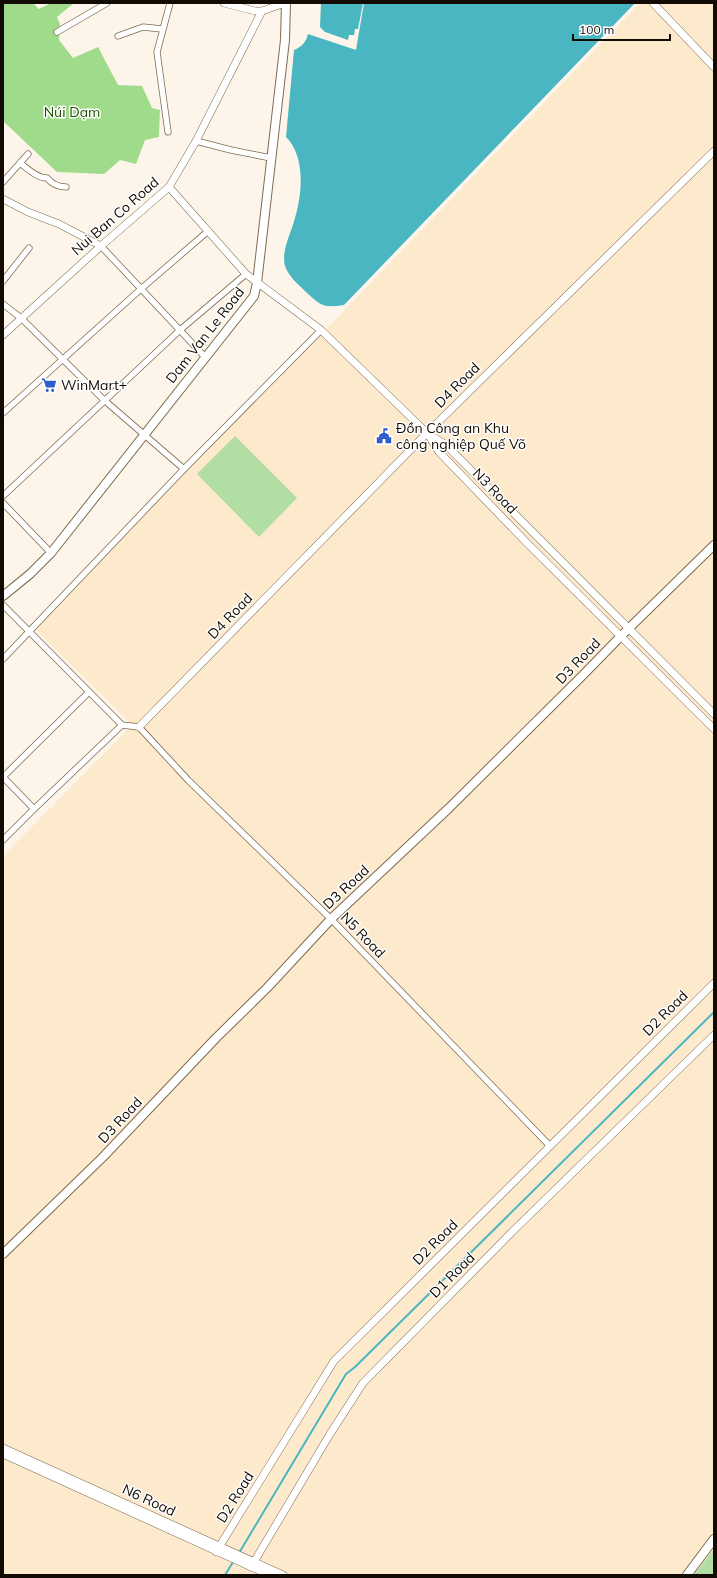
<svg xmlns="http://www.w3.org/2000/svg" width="717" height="1578" font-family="Mulish,sans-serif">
<rect width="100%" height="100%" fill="#fdf5e9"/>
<path fill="#fde9cc" d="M640 3H714V1575H3V856L132 725 32 626 313 343Z"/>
<g fill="#b1dea2">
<path d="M235 436 297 498 259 537 197 474Z"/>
<path d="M714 1549V1575H694Z"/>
</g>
<path fill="#a0db8b" d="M3 3H33L39 9 51 3H74L57 17 60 24 59 40 73 58 98 47 118 85 142 86 152 108 160 110 159 137 145 140 136 164 120 160 104 174 57 172 3 121Z"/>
<g fill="#49b6c1">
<path d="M321 3H363L358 29H355L354 35H349L348 40 325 32 320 27Z"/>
<path d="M364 3H635L344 305C323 308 321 306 306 292 298 284 289 277 285 266 281 251 291 233 295 218 302 194 306 157 286 137L294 50C302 47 306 42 308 34L356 50Z"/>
</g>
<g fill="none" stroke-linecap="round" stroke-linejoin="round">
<g stroke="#49b6c1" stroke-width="2">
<path d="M239 1553 346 1374 355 1367 714 1012"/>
<path d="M225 1575 233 1562"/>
</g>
<g stroke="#7d6b51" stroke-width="7">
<g id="minor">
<path d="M57 32 107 3"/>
<path d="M118 36 143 27 162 29"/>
<path d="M168 132 157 52 170 3"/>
<path d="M196 141 231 150 271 158"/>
<path d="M20 163C28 169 37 178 47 178 52 184 58 187 66 187"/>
<path d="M3 182 28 154"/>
<path d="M101 246 205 357"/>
<path d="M3 281 29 248"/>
<path d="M3 304 21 318 104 400 184 469"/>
<path d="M3 413 142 288 207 232"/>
<path d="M3 496 180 330 246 274"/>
<path d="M3 503 51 553"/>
<path d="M3 605 122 725 139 727 188 780 331 919 549 1145"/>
<path d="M3 659 184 469 321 330"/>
<path d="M3 777 89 692"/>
<path d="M3 777 34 809"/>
<path d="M3 840 34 809 122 725"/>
</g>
</g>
<g stroke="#7d6b51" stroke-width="8">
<g id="tertiary">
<path d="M224 3 255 11H262"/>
<path d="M653 3 714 67"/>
<path d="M169 187 246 274 321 330 427 433 439 452 527 543 714 729"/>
<path d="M3 199 28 212 59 224 101 246"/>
<path d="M3 335 101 246 169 187 196 141 262 11 285 3"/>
<path d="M429 434 446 445 714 714"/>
<path d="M139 727 427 433 714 151"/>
<path d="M3 1448 283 1575"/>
<path d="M3 1454 269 1575"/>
<path d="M216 1552 334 1361 714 983"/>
<path d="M251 1567 330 1434 363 1383 514 1230 714 1035"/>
</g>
</g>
<g stroke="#7d6b51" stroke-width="10">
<g id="secondary">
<path d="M3 596 30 574 51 553 254 296 257 283 285 40 286 3"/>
<path d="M3 1254 103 1157 216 1038 267 988 331 919 449 808 583 675 620 637 714 545"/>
<path d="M687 1575 714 1539"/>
</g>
</g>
<use href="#minor" stroke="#fff" stroke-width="5.5"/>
<use href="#tertiary" stroke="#fff" stroke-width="7"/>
<use href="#secondary" stroke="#fff" stroke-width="8"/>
</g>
<defs>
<g id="supermarket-bare" transform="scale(1.2)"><path d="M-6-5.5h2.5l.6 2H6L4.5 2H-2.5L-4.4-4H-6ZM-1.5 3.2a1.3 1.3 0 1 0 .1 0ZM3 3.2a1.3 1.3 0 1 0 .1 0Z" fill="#305dcc" stroke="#fff" stroke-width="2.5" paint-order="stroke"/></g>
<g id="civic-bare" transform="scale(1.2)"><path d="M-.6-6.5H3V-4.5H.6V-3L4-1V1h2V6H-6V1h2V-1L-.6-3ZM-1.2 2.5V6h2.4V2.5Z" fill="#305dcc" stroke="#fff" stroke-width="2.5" paint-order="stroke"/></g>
</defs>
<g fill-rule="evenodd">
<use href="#supermarket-bare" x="49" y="385"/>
<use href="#civic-bare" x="384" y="436"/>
</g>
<g text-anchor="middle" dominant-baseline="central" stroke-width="3" stroke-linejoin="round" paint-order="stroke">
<g font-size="14" fill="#1e5300" stroke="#fff">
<text x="72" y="112">Núi Dạm</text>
</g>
<g font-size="14" fill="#120b03" stroke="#fff">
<text transform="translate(115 216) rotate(-41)">Nui Ban Co Road</text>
<text transform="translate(205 335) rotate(-52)">Dam Van Le Road</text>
<text transform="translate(457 385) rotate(-45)">D4 Road</text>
<text transform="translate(495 491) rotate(46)">N3 Road</text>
<text transform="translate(230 616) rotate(-46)">D4 Road</text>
<text transform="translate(578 661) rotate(-46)">D3 Road</text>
<text transform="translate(346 887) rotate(-43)">D3 Road</text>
<text transform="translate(363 935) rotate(46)">N5 Road</text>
<text transform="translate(665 1013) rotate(-45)">D2 Road</text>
<text transform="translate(120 1120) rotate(-47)">D3 Road</text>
<text transform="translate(435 1242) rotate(-45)">D2 Road</text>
<text transform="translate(452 1275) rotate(-45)">D1 Road</text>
<text transform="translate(235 1497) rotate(-58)">D2 Road</text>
<text transform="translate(149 1500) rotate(25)">N6 Road</text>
</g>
<g font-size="14" fill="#120b03" stroke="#fff" text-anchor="start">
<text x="61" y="385">WinMart+</text>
<text x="396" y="428">Đồn Công an Khu<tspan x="396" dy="16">công nghiệp Quế Võ</tspan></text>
</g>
</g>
<rect width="717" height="1578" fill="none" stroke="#120b03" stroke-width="8"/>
<path d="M573 34v6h97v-6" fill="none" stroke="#120b03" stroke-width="2"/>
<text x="579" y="34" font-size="12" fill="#120b03" stroke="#ffffff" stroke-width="3" paint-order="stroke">100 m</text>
</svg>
